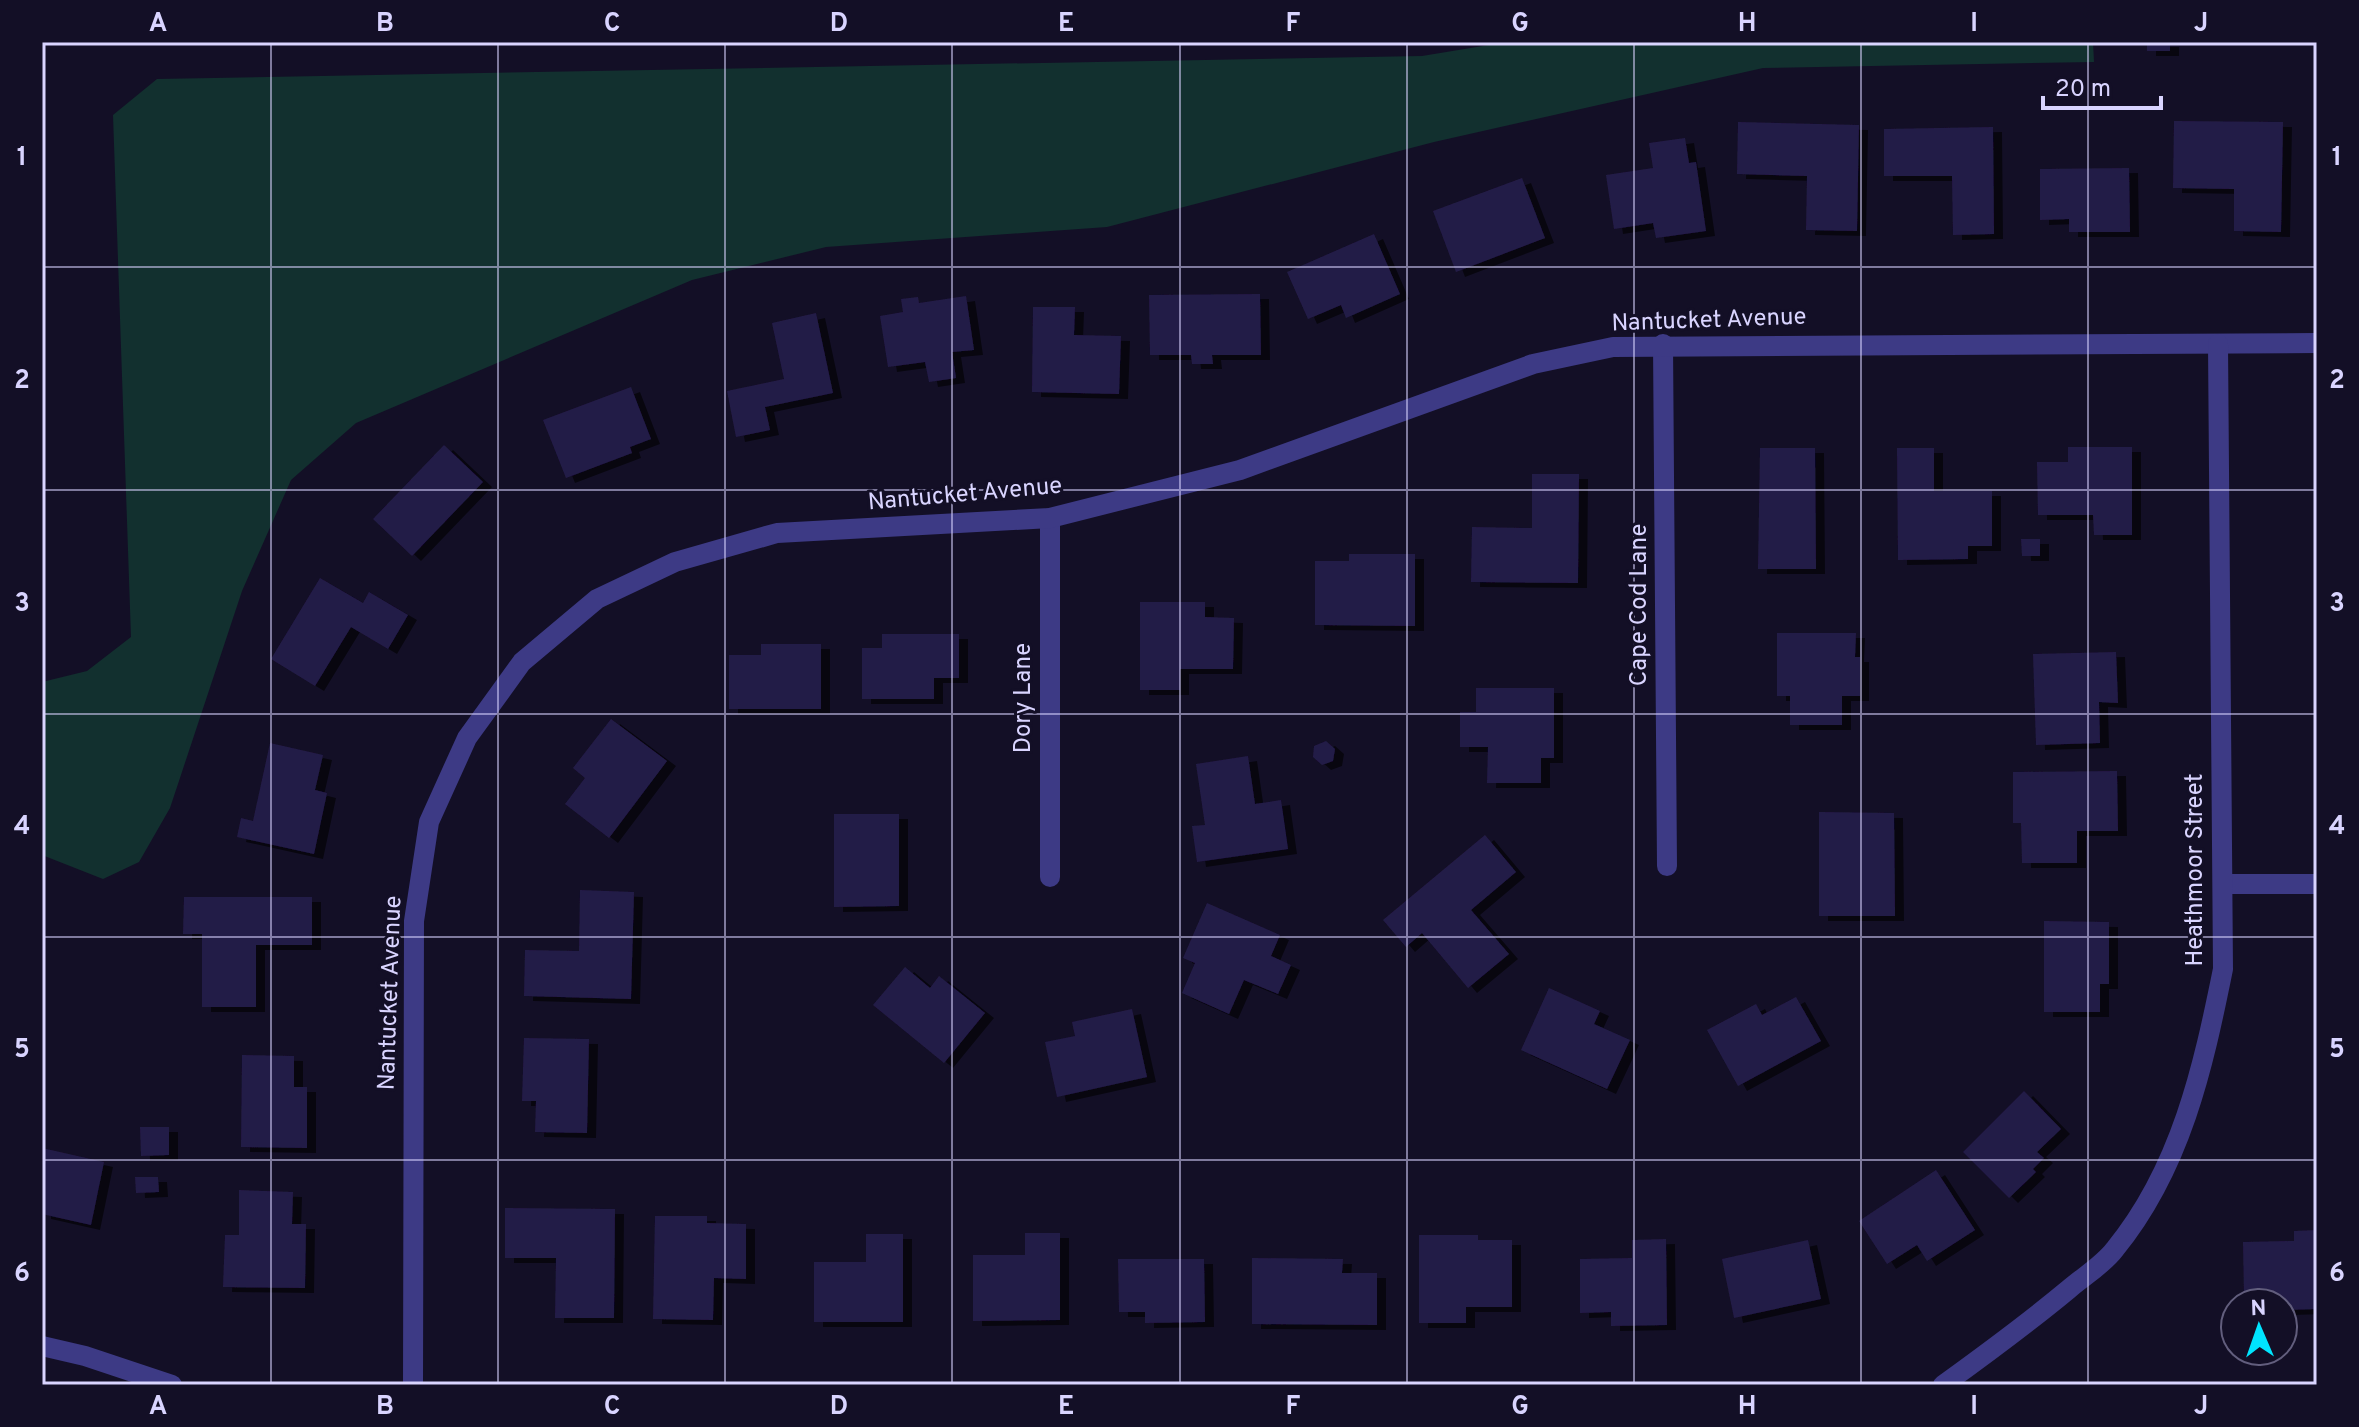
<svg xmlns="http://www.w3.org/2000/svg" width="2359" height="1427" font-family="Overpass,sans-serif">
<defs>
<filter id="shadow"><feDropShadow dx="9" dy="5" stdDeviation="0" flood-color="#0009"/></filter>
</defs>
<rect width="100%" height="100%" fill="#130f26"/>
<path fill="#12302f" d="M1507 42H2093L2094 62 1763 68 1434 142 1107 227 826 247 692 280 356 423 291 480 242 591 170 808 139 862 103 879 42 855V682L87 671 131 637 113 115 157 79 1422 56Z"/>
<g fill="#241b47" filter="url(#shadow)">
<rect x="2147" y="42" width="23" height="9"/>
<path d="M2174 121 2283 122 2281 232 2234 231V189L2173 188Z"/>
<path d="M1738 122 1859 125 1857 231 1806 230 1807 176 1737 174Z"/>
<path d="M1993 127 1994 234 1953 235 1952 176H1884V129Z"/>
<path d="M1685 138 1689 163 1696 162 1706 231 1656 238 1653 223 1614 229 1606 175 1653 168 1649 143Z"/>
<path d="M2129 168 2130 232H2069V219L2040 220V169Z"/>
<path d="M1522 178 1545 238 1456 272 1433 211Z"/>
<path d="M1374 234 1400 294 1346 318 1341 305 1308 319 1287 272Z"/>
<path d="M1260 294 1261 355H1212L1213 364H1192L1191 355H1150L1149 295Z"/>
<path d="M966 296 974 350 952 352 956 378 929 382 925 362 888 367 880 316 903 312 901 299 918 297 919 303Z"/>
<path d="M1033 307H1075L1074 335 1121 336 1119 394 1032 392Z"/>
<path d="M816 313 833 393 765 407 770 430 736 437 727 391 784 379 772 323Z"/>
<path d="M631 387 651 439 630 447 632 453 566 478 543 420Z"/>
<path d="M444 445 483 482 412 556 373 519Z"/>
<path d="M2068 447H2132V535H2094L2093 515H2038L2037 462H2068Z"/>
<path d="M1760 448H1815L1816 569H1758Z"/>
<path d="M1897 448H1934V491H1992V546H1968V559L1898 560Z"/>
<path d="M1532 474H1579L1578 583 1471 582 1472 527 1532 528Z"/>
<path d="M2021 539H2040V556H2022Z"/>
<path d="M1349 554H1415V626L1315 625V561H1349Z"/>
<path d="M320 578 363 603 369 592 408 615 388 649 351 627 315 686 271 659Z"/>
<path d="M1140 602H1205V617L1234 618 1233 669H1180V690H1140Z"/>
<path d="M1777 633H1856L1855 657H1860V696H1842V725H1790V696H1777Z"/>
<path d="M882 634H959V678H934V699H862V648H882Z"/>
<path d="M761 644H821V709H729V655H761Z"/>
<path d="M2116 652 2118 703 2099 702 2100 743 2036 745 2033 654Z"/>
<path d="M1476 688H1554V758H1541V783H1487L1488 747H1460V712H1476Z"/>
<path d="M611 719 667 761 609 838 565 804 585 778 573 768Z"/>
<path d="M1326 741 1335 749 1333 761 1322 765 1313 757 1314 746Z"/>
<path d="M270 743 323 755 315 790 327 793 314 854 237 837 241 818 253 821Z"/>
<path d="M1248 756 1255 804 1281 800 1288 849 1197 862 1192 826 1205 825 1196 764Z"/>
<path d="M2117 771 2118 831H2077V863H2022L2021 823H2013V772Z"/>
<path d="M1819 812 1894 813 1895 916H1819Z"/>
<path d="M834 814H899V906L834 907Z"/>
<path d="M1485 835 1516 872 1471 910 1509 954 1468 988 1422 933 1406 947 1383 920Z"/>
<path d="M580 890 634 892 631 999 524 996 525 950 579 951Z"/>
<path d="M184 897H312V945H256V1007H202V934H183Z"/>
<path d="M1207 903 1280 935 1271 956 1291 965 1278 994 1244 980 1229 1014 1182 993 1195 963 1183 958Z"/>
<path d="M2044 921 2109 922V984H2100V1012H2044Z"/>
<path d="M905 967 930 988 939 976 985 1013 944 1063 873 1005Z"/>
<path d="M1549 988 1600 1011 1594 1024 1630 1040 1607 1089 1521 1050Z"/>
<path d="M1796 997 1821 1041 1738 1086 1707 1030 1756 1004 1762 1015Z"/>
<path d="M1132 1009 1147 1077 1057 1097 1045 1042 1075 1036 1072 1022Z"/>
<path d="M524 1038 589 1039 587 1133 535 1132 536 1101H522Z"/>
<path d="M242 1055 294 1056V1087H307V1148L241 1147Z"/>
<path d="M2024 1091 2061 1129 2037 1152 2044 1158 2033 1169 2036 1172 2009 1198 1963 1152Z"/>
<path d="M140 1127H169V1155L141 1156Z"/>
<path d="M42 1148 104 1162 91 1225 42 1214Z"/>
<path d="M1936 1170 1975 1230 1927 1261 1917 1245 1887 1264 1859 1221Z"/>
<path d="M135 1177H158L159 1192 136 1193Z"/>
<path d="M239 1190 293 1192 292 1224H306L305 1288 223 1287 225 1235H239Z"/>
<path d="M505 1208 615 1209 614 1318H555L556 1258H505Z"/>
<path d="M655 1216H707V1223L746 1224V1279L714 1278 713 1320 653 1319Z"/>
<path d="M2317 1230V1309L2283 1310V1303H2273V1296H2244L2243 1242 2294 1241V1231Z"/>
<path d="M1025 1233H1060V1320L973 1321V1255H1025Z"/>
<path d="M866 1234H903V1322H814V1262H866Z"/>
<path d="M1419 1235H1478V1240H1512V1307H1466V1323H1419Z"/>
<path d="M1666 1239 1667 1325 1611 1326V1312L1580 1313V1259L1632 1258V1240Z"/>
<path d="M1808 1240 1821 1299 1734 1318 1722 1259Z"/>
<path d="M1252 1258 1343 1259 1342 1273H1377V1325L1252 1324Z"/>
<path d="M1118 1259H1204L1205 1322 1145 1323V1312H1119Z"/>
</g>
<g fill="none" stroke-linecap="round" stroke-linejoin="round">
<g stroke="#3d3a85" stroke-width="20">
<path d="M1663 344 1667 866"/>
<path d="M1050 877V518"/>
<path d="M2224 884H2317"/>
<path d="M42 1346 85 1356 172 1385"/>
<path d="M413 1385 414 921 429 822 467 738 522 662 597 599 675 562 777 533 1050 518 1240 470 1533 364 1613 347 2317 343"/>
<path d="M1943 1385C1986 1354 2028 1323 2069 1289 2084 1276 2103 1265 2115 1249 2181 1168 2203 1068 2223 969L2218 344"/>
</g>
</g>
<path fill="none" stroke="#d9d4ff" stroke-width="2" stroke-opacity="0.55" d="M271 42V1385M498 42V1385M725 42V1385M952 42V1385M1180 42V1385M1407 42V1385M1634 42V1385M1861 42V1385M2088 42V1385M42 267H2317M42 490H2317M42 714H2317M42 937H2317M42 1160H2317"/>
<g text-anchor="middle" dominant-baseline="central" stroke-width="6" stroke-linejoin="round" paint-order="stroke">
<g font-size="24" fill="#d9d4ff" stroke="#130f26">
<text transform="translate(1709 321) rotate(-2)">Nantucket Avenue</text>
<text transform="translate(965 495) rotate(-5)">Nantucket Avenue</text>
<text transform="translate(1640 605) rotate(-90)">Cape Cod Lane</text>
<text transform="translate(1024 698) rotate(-90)">Dory Lane</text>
<text transform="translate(2196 870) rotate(-90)">Heathmoor Street</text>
<text transform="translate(391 993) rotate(-88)">Nantucket Avenue</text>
</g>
</g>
<rect width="2359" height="1427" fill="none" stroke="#130f26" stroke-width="88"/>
<g transform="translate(2259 1327) rotate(358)"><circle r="38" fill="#130f26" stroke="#625e7d" stroke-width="2"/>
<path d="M0-6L14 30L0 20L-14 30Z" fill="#00e5ff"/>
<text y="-12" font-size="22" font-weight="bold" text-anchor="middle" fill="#d9d4ff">N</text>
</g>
<path d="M2043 96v12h118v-12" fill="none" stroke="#d9d4ff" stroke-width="4"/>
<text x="2055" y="96" font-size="24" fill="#d9d4ff" stroke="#130f26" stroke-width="6" paint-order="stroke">20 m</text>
<rect x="44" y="44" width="2271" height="1339" fill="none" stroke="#d9d4ff" stroke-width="3"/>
<g font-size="26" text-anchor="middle" font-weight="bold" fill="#d9d4ff">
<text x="158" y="31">A</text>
<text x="385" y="31">B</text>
<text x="612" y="31">C</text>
<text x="839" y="31">D</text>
<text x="1066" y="31">E</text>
<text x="1293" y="31">F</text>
<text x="1520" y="31">G</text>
<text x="1747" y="31">H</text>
<text x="1974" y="31">I</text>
<text x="2201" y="31">J</text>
<text x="22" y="165">1</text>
<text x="2337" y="165">1</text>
<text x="22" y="388">2</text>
<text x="2337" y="388">2</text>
<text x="22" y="611">3</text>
<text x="2337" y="611">3</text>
<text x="22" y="834">4</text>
<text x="2337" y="834">4</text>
<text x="22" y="1057">5</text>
<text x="2337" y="1057">5</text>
<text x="22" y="1281">6</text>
<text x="2337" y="1281">6</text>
<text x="158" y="1414">A</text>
<text x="385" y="1414">B</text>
<text x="612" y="1414">C</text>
<text x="839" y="1414">D</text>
<text x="1066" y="1414">E</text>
<text x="1293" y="1414">F</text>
<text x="1520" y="1414">G</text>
<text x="1747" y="1414">H</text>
<text x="1974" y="1414">I</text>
<text x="2201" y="1414">J</text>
</g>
</svg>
